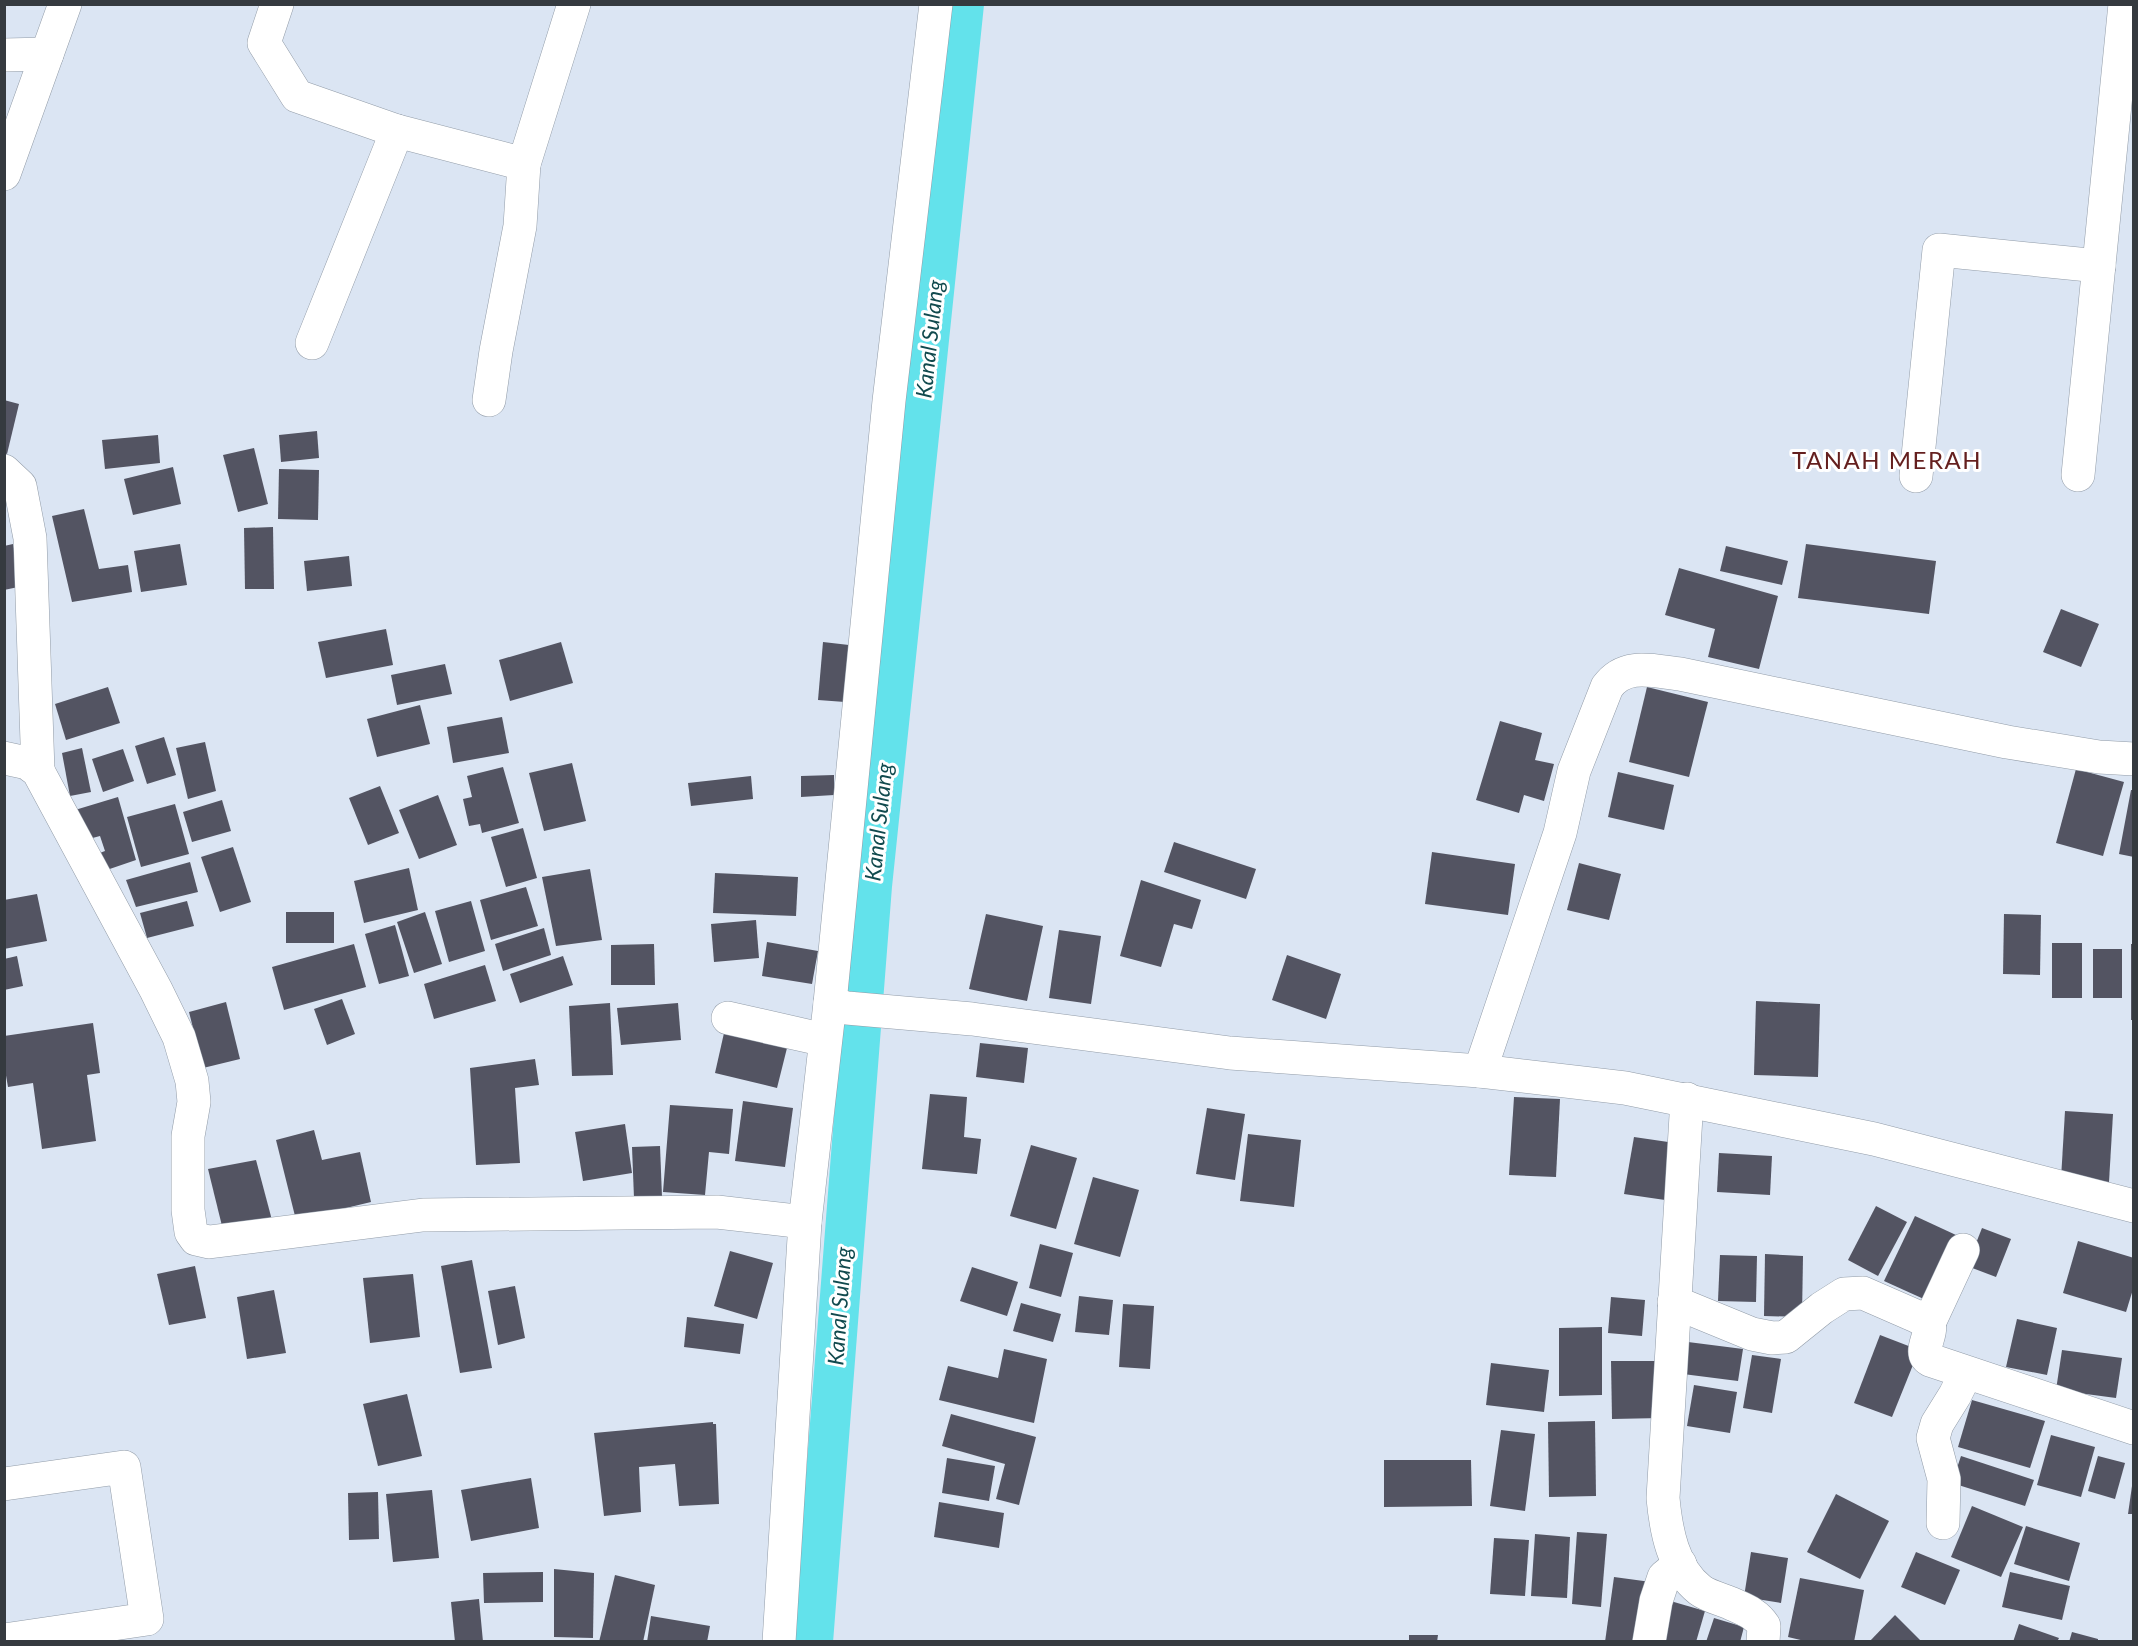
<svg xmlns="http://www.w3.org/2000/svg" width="2138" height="1646" font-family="Lato,sans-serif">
<rect width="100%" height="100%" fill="#dbe5f3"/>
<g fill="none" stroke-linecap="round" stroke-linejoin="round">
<path stroke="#63e2eb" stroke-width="40" d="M813 1642 872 886 964 4"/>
</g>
<g fill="#535462">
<path d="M4 400 19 404 7 454 4 453Z"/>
<path d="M317 431 319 458 281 462 279 435Z"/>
<path d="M158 435 160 463 105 469 102 440Z"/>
<path d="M254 448 268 504 238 512 223 455Z"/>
<path d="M173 467 181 504 133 515 124 479Z"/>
<path d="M279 469 319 470 318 520 278 519Z"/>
<path d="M84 509 99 569 128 565 132 592 72 602 52 516Z"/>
<path d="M273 527 274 589H245L244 528Z"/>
<path d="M13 544 23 586 4 590V546Z"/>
<path d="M180 544 187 585 141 592 134 551Z"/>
<path d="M1806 544 1936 561 1929 614 1798 598Z"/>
<path d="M1726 546 1788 561 1782 585 1720 571Z"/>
<path d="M349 556 352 586 307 591 304 561Z"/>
<path d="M1679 568 1778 596 1759 669 1708 657 1715 629 1665 615Z"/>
<path d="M2061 609 2099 624 2081 667 2043 652Z"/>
<path d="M386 629 393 665 326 678 318 642Z"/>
<path d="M561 642 573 683 510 701 499 660Z"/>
<path d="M823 642 849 645 845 702 818 700Z"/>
<path d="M445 664 452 694 397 705 391 675Z"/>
<path d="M108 687 120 723 66 740 55 704Z"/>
<path d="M1647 687 1708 702 1689 777 1629 762Z"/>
<path d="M420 705 430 744 377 757 367 719Z"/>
<path d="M502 717 509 753 453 763 447 727Z"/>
<path d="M1500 721 1542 733 1535 760 1554 764 1544 801 1524 795 1519 813 1476 800Z"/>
<path d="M164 737 176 775 147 784 135 746Z"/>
<path d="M205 742 216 791 188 799 176 748Z"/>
<path d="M82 748 91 792 70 796 62 753Z"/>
<path d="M123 749 134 781 103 792 92 759Z"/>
<path d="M572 763 586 821 544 831 529 773Z"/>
<path d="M503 767 519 823 482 833 480 824 469 826 463 799 472 797 467 776Z"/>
<path d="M2076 769 2124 782 2103 856 2056 843Z"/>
<path d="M1618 772 1674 785 1664 830 1608 817Z"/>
<path d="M834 775V795L801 797V776Z"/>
<path d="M751 776 753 799 691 806 688 783Z"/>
<path d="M380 786 399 833 368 845 349 798Z"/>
<path d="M2131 790H2134V857L2119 854Z"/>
<path d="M438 795 457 845 419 859 399 810Z"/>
<path d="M118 797 136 860 95 874 89 857 105 851 100 836 85 840 75 810Z"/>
<path d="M222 800 231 831 192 842 183 812Z"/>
<path d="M175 804 189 854 141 867 127 817Z"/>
<path d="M523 828 537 878 506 887 491 837Z"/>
<path d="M1174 842 1256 869 1246 899 1164 872Z"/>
<path d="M233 847 251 902 220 912 201 857Z"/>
<path d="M1432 852 1515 864 1508 915 1425 904Z"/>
<path d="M190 862 198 892 136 907 126 880Z"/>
<path d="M1579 863 1621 874 1609 920 1567 910Z"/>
<path d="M409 868 418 910 364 923 354 881Z"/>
<path d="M590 869 602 940 556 946 542 877Z"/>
<path d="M715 873 798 877 796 916 713 913Z"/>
<path d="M1141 880 1201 900 1192 929 1174 924 1161 967 1120 956Z"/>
<path d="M526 887 538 926 491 940 480 900Z"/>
<path d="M37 894 47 941 4 949V900Z"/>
<path d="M187 901 194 926 147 938 140 913Z"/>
<path d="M471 901 485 951 449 962 435 911Z"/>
<rect x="286" y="912" width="48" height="31"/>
<path d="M425 912 442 964 414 973 397 922Z"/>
<path d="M986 914 1043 926 1027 1001 969 989Z"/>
<path d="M2004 914 2041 915 2040 975 2003 974Z"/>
<path d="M756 920 759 958 714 962 711 924Z"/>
<path d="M395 925 409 976 379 984 365 934Z"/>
<path d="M544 928 551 955 503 971 495 944Z"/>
<path d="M1059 930 1101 936 1091 1004 1049 998Z"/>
<path d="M767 942 818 951 812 984 762 976Z"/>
<rect x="2052" y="943" width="30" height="55"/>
<path d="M354 944 366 987 284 1010 272 967Z"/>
<path d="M654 944 655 985H611V945Z"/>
<rect x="2131" y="944" width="3" height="76"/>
<rect x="2093" y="949" width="29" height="49"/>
<path d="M1287 955 1341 974 1326 1019 1272 1000Z"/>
<path d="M17 956 23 986 4 990V959Z"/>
<path d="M563 956 573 985 520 1003 510 974Z"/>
<path d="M485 965 496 1001 434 1019 424 984Z"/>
<path d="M342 999 355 1034 327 1045 314 1009Z"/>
<path d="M1756 1001 1820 1004 1818 1077 1754 1075Z"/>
<path d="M226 1002 240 1059 203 1068 189 1012Z"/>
<path d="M610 1003 613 1075 572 1076 569 1006Z"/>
<path d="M678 1003 681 1040 621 1045 617 1008Z"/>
<path d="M93 1023 100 1073 87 1075 96 1141 42 1149 33 1083 8 1087 4 1064V1036Z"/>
<path d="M724 1033 787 1048 777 1088 715 1073Z"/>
<path d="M980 1043 1028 1048 1024 1083 976 1077Z"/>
<path d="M535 1059 539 1085 515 1088 520 1163 476 1165 470 1068Z"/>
<path d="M930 1094 967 1097 964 1137 981 1139 977 1174 922 1169Z"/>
<path d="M1514 1097 1560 1099 1556 1177 1509 1175Z"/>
<path d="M743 1101 793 1108 785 1167 735 1161Z"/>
<path d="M670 1105 733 1109 729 1154 709 1152 705 1195 663 1192Z"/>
<path d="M1207 1108 1245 1114 1235 1180 1196 1174Z"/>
<path d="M2065 1111 2113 1114 2109 1182 2061 1179Z"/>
<path d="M625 1124 632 1173 583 1181 575 1132Z"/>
<path d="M314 1130 322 1160 360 1152 371 1202 296 1220 276 1140Z"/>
<path d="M1248 1134 1301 1140 1294 1207 1240 1201Z"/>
<path d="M1634 1137 1675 1143 1665 1200 1624 1194Z"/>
<path d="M1031 1145 1077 1158 1056 1229 1010 1216Z"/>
<path d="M660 1146 662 1197 634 1198 632 1147Z"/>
<path d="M1719 1153 1772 1156 1770 1195 1717 1192Z"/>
<path d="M256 1160 273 1224 223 1230 208 1169Z"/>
<path d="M1093 1177 1139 1190 1120 1257 1074 1244Z"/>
<path d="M1876 1206 1907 1222 1878 1276 1848 1260Z"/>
<path d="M1915 1216 1956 1235 1926 1300 1884 1281Z"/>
<path d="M1982 1228 2011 1239 1996 1277 1967 1266Z"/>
<path d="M2078 1241 2134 1258V1286L2126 1312 2063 1293Z"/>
<path d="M1040 1244 1073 1253 1061 1297 1029 1288Z"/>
<path d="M730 1251 773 1263 757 1319 714 1306Z"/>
<path d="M1765 1254 1803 1256 1802 1317 1764 1316Z"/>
<path d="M1720 1255 1757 1256 1756 1302 1718 1301Z"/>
<path d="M472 1260 492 1368 460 1373 441 1266Z"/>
<path d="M195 1266 206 1318 169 1325 157 1274Z"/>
<path d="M972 1267 1018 1282 1007 1316 960 1301Z"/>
<path d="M413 1274 420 1337 370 1343 363 1278Z"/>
<path d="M515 1286 525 1338 498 1345 488 1291Z"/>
<path d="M274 1290 286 1353 247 1359 237 1297Z"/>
<path d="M1079 1296 1113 1300 1109 1335 1075 1332Z"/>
<path d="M1611 1297 1645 1300 1642 1336 1608 1333Z"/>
<path d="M1021 1303 1061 1314 1053 1342 1013 1331Z"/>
<path d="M1123 1304 1154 1306 1150 1369 1119 1367Z"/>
<path d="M687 1317 744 1324 740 1354 684 1347Z"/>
<path d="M2017 1319 2057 1328 2047 1375 2006 1367Z"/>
<path d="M1602 1327V1395L1559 1396V1328Z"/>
<path d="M1880 1335 1919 1350 1892 1417 1854 1403Z"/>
<path d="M1688 1342 1743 1349 1738 1381 1683 1374Z"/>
<path d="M1004 1349 1047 1359 1034 1423 939 1400 948 1366 998 1378Z"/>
<path d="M2062 1350 2122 1358 2116 1398 2056 1390Z"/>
<path d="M1752 1355 1781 1359 1772 1413 1743 1408Z"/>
<path d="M1611 1361H1660L1661 1418 1612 1419Z"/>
<path d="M1491 1363 1549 1370 1544 1412 1486 1405Z"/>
<path d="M1694 1385 1737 1392 1730 1433 1687 1426Z"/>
<path d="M407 1394 422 1456 378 1466 363 1404Z"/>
<path d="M1972 1400 2045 1421 2030 1468 1958 1447Z"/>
<path d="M951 1414 1036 1437 1019 1505 996 1499 1005 1464 942 1446Z"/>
<path d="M1595 1421 1596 1496 1549 1497 1548 1422Z"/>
<path d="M713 1422V1424H716L719 1504 679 1506 675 1464 639 1467 641 1512 604 1516 594 1433Z"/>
<path d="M1501 1430 1535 1434 1525 1511 1490 1506Z"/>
<path d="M2051 1435 2095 1447 2081 1497 2037 1485Z"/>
<path d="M1961 1456 2034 1480 2025 1506 1952 1483Z"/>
<path d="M2098 1456 2125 1463 2115 1499 2088 1491Z"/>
<path d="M947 1458 995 1466 989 1501 942 1493Z"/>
<path d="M1384 1460H1471L1472 1506 1384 1507Z"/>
<path d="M531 1478 539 1528 471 1541 461 1490Z"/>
<path d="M2132 1486H2134V1514H2128Z"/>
<path d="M432 1490 439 1558 393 1562 386 1494Z"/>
<path d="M378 1492 379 1539 349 1540 348 1493Z"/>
<path d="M1836 1494 1889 1521 1860 1579 1807 1552Z"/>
<path d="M939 1502 1004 1513 999 1548 934 1537Z"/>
<path d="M1972 1506 2023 1527 2001 1577 1951 1557Z"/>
<path d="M2026 1526 2080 1543 2069 1581 2014 1564Z"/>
<path d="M1577 1532 1607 1534 1601 1607 1572 1604Z"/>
<path d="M1535 1534 1570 1537 1567 1598 1531 1596Z"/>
<path d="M1494 1538 1529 1540 1525 1596 1490 1594Z"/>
<path d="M1751 1552 1788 1558 1781 1603 1744 1597Z"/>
<path d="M1916 1552 1960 1570 1945 1605 1901 1587Z"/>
<path d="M554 1569 594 1573 593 1638 554 1637Z"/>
<path d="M543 1572V1602L484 1603 483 1573Z"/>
<path d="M2010 1572 2070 1586 2062 1620 2002 1607Z"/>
<path d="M615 1575 655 1585 643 1642H599Z"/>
<path d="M1614 1577 1651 1582 1642 1642H1605Z"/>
<path d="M1800 1578 1864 1590 1854 1642H1809L1788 1637Z"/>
<path d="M479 1599 483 1642H455L451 1602Z"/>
<path d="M1667 1600 1705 1611 1696 1642H1655Z"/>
<path d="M1895 1615 1922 1642H1869Z"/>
<path d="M651 1616 710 1626 707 1642H647Z"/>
<path d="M1714 1618 1744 1627 1740 1642H1706Z"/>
<path d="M2019 1624 2059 1638 2057 1642H2013Z"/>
<path d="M2072 1632 2098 1639V1642H2069Z"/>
<path d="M1409 1635H1438L1437 1642H1409Z"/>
</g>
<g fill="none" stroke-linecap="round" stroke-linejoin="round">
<g stroke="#929ca8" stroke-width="34">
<g id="minor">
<path d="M277 4 264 43 297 96 397 131 524 164 520 226 496 351 489 400"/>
<path d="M4 55 47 54"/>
<path d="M524 164 574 4"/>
<path d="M4 174 65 4"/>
<path d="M312 343 397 131"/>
<path d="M4 471 20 486 30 538 38 771"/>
<path d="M2078 475 2125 4"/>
<path d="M1916 476 1939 250 2099 266"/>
<path d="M4 758 27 763 38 771 156 990 179 1037 192 1081 194 1102 188 1136V1210L191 1232 196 1239 209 1242 423 1215 717 1212 805 1222"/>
<path d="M830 1003 847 1008 972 1019 1230 1053 1480 1071 1625 1088 1874 1139 2134 1206"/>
<path d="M728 1018 825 1040"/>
<path d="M1480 1071 1560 833 1574 771 1607 687C1625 662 1653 671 1680 674L2007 742 2099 757 2134 759"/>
<path d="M1687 1099 1663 1498C1666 1531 1673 1569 1700 1590 1708 1596 1720 1599 1730 1603 1743 1609 1756 1613 1764 1626L1763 1642"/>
<path d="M1674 1302 1752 1334 1772 1338 1786 1337 1822 1308 1844 1294 1863 1293 1918 1317 1929 1323C1933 1336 1917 1352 1930 1360L2134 1428"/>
<path d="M1929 1323 1963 1250"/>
<path d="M4 1484 124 1467 147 1619 4 1640"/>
<path d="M1943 1523 1944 1479 1933 1438 1937 1424 1955 1395 1966 1373"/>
<path d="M779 1642 805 1222 830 1003 889 401 936 4"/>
<path d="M1649 1642 1656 1601 1664 1577 1680 1564"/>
</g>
</g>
<use href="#minor" stroke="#fff" stroke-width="33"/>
</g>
<g text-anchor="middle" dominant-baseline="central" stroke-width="6" stroke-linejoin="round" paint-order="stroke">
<g font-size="22" font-style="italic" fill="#114a4e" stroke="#fff">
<text transform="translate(929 339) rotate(-84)">Kanal Sulang</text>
<text transform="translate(878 822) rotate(-84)">Kanal Sulang</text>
<text transform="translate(839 1306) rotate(-86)">Kanal Sulang</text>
</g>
<g font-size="24" letter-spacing="1.5" fill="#641f1e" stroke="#fff">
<text x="1887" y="459">TANAH MERAH</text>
</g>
</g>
<rect width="2138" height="1646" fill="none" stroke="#353a3f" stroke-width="12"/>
</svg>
